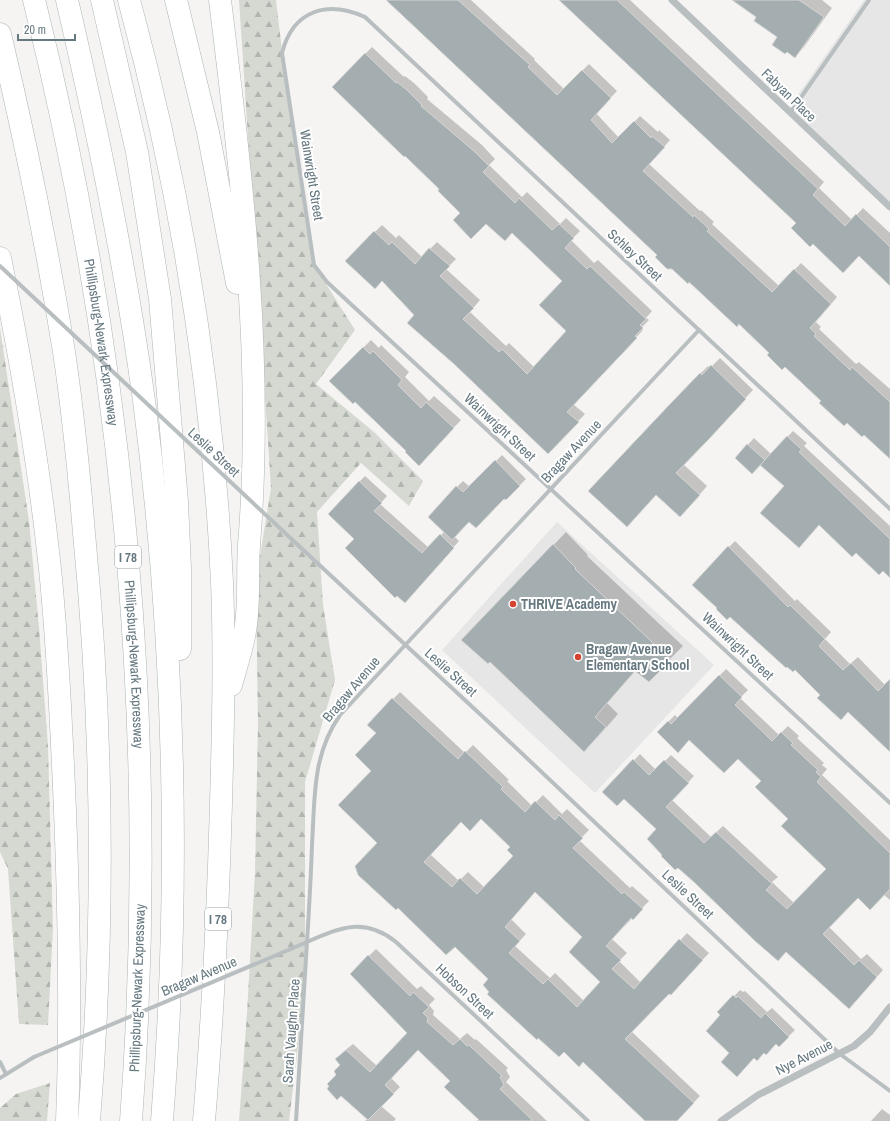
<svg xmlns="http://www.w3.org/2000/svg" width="890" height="1121" font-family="'Archivo Narrow',sans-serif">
<defs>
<pattern id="forest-firs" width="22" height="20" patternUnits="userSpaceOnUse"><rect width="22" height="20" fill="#d5d9d1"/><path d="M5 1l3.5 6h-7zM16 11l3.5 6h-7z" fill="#b1b5af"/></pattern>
</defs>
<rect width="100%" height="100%" fill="#f5f4f2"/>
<g fill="#e5e6e5">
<path d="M864 0H890V207L790 106Z"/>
<path d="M557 522 714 665 595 793 442 650Z"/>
</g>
<g fill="url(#forest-firs)">
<path d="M239 0H276L284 68 314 265 355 330 316 384 374 432 423 481 409 506 361 463 317 512 323 605 335 680 305 782V989L289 1121H239L247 1013 255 872 258 725 256 581 271 488Z"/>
<path d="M0 328 29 521 39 628 48 746 53 928 48 1025 19 1024 8 869 0 852Z"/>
<path d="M50 1083 47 1121H0V1108L16 1094Z"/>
</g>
<g fill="#0003" fill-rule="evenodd">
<path d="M388 0H471L535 59 534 60 564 89 589 64 617 91 596 113 619 138 640 116 658 132 659 130 670 140 649 164 700 211 701 210 714 222 712 224 779 286 801 263 837 297 816 322 821 327 819 329 856 364 859 362 890 389V458L864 434 822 401 739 322 658 255Z"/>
<path d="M559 0H630L824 182 819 188 852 220 863 208 890 233V284L859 255 797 223Z"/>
<path d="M733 0H822L832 8 804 47 795 56 758 17Z"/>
<path d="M372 47 404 77 405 76 414 83 428 97 427 99 482 145 495 159 489 165 522 197 527 192 560 224 566 218 580 231 571 240 594 263 598 260 652 311 646 318 649 320 641 328 643 330 573 404 585 414 548 452 382 280 346 261 382 225 396 238 399 235 422 257 437 242 456 259 446 269 480 300 470 312 506 346 509 343 534 367 568 331 563 281 512 232 461 213 441 189 333 87Z"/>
<path d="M371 340 379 348 381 345 409 372 405 377 429 401 434 396 461 420 426 457 408 450 355 400 330 381Z"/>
<path d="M720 358 753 390 683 464 707 486 688 508 656 494 671 403 708 366 710 368Z"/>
<path d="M793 431 807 443 804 446 890 526V576L761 463 736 458 754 438 771 454Z"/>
<path d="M502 455 526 479 506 499 504 498 469 521 454 536 459 541 405 602 355 539 359 482 365 476 387 496 380 504 429 548 445 531 457 487 463 481 470 487Z"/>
<path d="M566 532 588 555 587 556 683 646 648 681 636 670 607 703 618 714 597 738 463 640Z"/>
<path d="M735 541 795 601 797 599 831 632 825 639 850 664 858 657 885 685 890 680V751L848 711 821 695 729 547Z"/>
<path d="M726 669 748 690 740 698 779 735 788 726 799 736 797 738 824 763 822 765 827 769 822 775 890 840V900L883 894 858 896 829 927 861 959 867 954 883 970 856 1001 624 798 604 792 640 754 656 770 671 755 694 776 672 800 711 837 723 826 778 877 772 882 794 903 828 869 762 781 738 758 690 739 678 752 658 732 675 715 678 718Z"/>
<path d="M400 692 465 753 473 745 509 780 507 781 532 806 543 795 562 814 567 809 589 830 579 840 630 888 632 886 649 901 612 939 627 953 619 961 641 983 687 933 709 953 677 987 669 992 631 1031 700 1096 676 1121H649L584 1061 564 1051 491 991 490 979 379 843 373 771 377 733 393 699ZM482 818 511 847 515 856 485 888 468 872 459 881 430 854 461 821ZM535 892 584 937 601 982 584 1001 555 973 550 978 515 946 526 934 511 919Z"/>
<path d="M376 949 417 989 421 986 435 999 429 1005 434 1011 433 1015 460 1039 467 1033 475 1040 476 1039 508 1068 506 1070 510 1077 506 1082 547 1121H477L479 1119 451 1081 418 1049 391 1078 400 1087 381 1106 396 1119 394 1121H365L368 1118 337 1075 341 1065 343 1052 353 1044 377 1066 408 1033 351 974Z"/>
<path d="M740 990 743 992 745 991 767 1012 772 1008 795 1030 779 1046 776 1043 754 1057 731 1053 721 1015 719 1012Z"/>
<path d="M882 1109 890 1115V1121H871Z"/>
</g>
<g fill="#a4adb0" stroke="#d6d6d4" fill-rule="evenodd">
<path d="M386 0H458L530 65 528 67 557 95 582 70 611 98 591 120 612 143 634 121 651 138 652 136 665 147 643 171 693 217 694 215 709 229 707 231 772 292 794 269 831 304 810 328 816 334 814 336 850 370 852 367 890 402V459L864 435 862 437 847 423 844 426 819 403 821 401 785 367 782 370 767 355 769 353 739 324 737 327 689 282 688 284 672 269H667L655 257 657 255Z"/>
<path d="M559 0H617L818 189 813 195 845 226 856 214 890 247V286L859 256 843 273 813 244 810 247 791 228 796 223Z"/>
<path d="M732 0H799L824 17 795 58 787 52 785 54 772 45 777 37 754 21 756 17Z"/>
<path d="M365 53 396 83 397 82 407 90 422 105 421 106 475 152 489 166 483 172 515 203 519 198 552 230 559 224 574 238 565 248 587 269 590 266 646 319 640 325 643 328 635 336 637 338 567 412 579 422 548 454 454 364 407 323 414 315 382 281 375 289 345 261 374 231 389 245 392 242 415 264 429 248 450 266 440 276 474 308 463 319 499 352 502 349 527 374 566 331 539 305 562 281 512 233 505 241 486 224 471 239 453 220 460 213 438 191 439 189 405 156 404 157 332 87Z"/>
<path d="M363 347 370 354 373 351 402 380 398 385 421 408 426 402 454 428 419 466 405 452 406 451 355 402 353 404 329 381Z"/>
<path d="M711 365 746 399 709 439 676 473 700 495 680 517 656 495 627 527 588 491 671 403 700 373 702 375Z"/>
<path d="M787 436 802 450 799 452 890 539V578L883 571 879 575 856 553 852 557 819 525 799 548 760 513 784 486 760 465Z"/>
<path d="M747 444 765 460 752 474 735 458Z"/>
<path d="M495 460 520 486 506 500 504 499 476 528 469 522 452 540 428 517 456 486 463 492Z"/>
<path d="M359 481 382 503 374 511 422 553 440 534 454 548 405 603 397 596 395 598 345 548 354 539 328 514Z"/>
<path d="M553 544 576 568 575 569 671 660 649 682 635 671 595 717 606 727 584 752 490 662 488 664 461 640Z"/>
<path d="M728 546 788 607 790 605 825 639 819 646 843 670 851 663 878 691 890 679V752L848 712 841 720 817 698 820 695 795 670 793 672 787 667 786 668 730 617 727 620 716 609 717 608 692 585Z"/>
<path d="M719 675 742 697 735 705 772 741 781 732 793 743 791 745 818 770 816 772 821 777 817 782 890 853V889L870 910 858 898 823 934 854 965 859 960 877 977 849 1009 786 952 778 961 755 941 695 883 678 868 675 870 661 856 662 855 647 839 656 829 624 799 617 806 602 792 633 759 649 775 664 760 689 783 666 807 704 843 716 832 772 884 766 890 787 909 826 869 781 826 788 819 755 787 761 781 738 759 724 773 689 740 678 753 657 732 668 721 671 724Z"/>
<path d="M392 698 458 759 465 751 503 787 501 789 525 812 535 801 555 820 559 815 583 838 573 848 622 894 624 892 643 909 633 920 631 918 606 946 621 960 612 969 634 989 679 939 703 960 671 995 669 994 625 1039 694 1103 677 1121H645L583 1062 579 1067 564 1052 559 1057 538 1038 537 1040 487 994 489 992 483 985 488 979 455 947 446 955 398 908 396 910 358 875 355 866 377 843 338 805 371 771 355 755 376 733 367 725ZM481 819 510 847 507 850 513 856 477 894 460 878 452 887 424 862 461 822 470 831ZM535 892 582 937 569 952 600 982 577 1007 548 979 543 984 509 953 520 941 505 927Z"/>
<path d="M368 955 410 996 413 992 429 1007 423 1013 428 1018 427 1022 453 1045 460 1039 467 1046 469 1045 502 1076 500 1077 504 1085 500 1089 533 1121H480L444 1087 450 1081 418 1050 385 1085 394 1094 368 1120 341 1096 337 1100 327 1089 329 1086 327 1084 336 1075 334 1071 340 1065 335 1059 346 1050 370 1072 407 1033 350 974Z"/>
<path d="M733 995 736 998 738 996 761 1018 765 1013 789 1037 779 1047 776 1044 766 1055 764 1053 757 1061 754 1058 737 1077 721 1062 729 1053 706 1031 720 1015 717 1012Z"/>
</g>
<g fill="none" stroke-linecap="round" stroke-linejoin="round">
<g stroke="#afb4b6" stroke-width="23">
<g id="motorway">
<path id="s1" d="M34 0C126 366 159 745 131 1121"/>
<path d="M67 0C98 133 126 266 144 401 175 639 181 882 162 1121"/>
<path d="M102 0 137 152 160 299 177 502 180 568V649"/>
<path d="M129 0C180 188 213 387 222 582 225 656 223 730 221 804 218 910 213 1015 204 1121"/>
<path d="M176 0 208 132 237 283"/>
<path d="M220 0C242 180 264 363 249 545 247 573 250 604 245 631 242 649 236 667 231 685"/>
<path d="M0 34C25 139 47 246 64 352 73 412 79 473 84 533 103 728 105 925 89 1121"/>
<path d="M0 258C20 355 37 453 48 551 55 609 58 666 61 725 68 857 72 989 67 1121"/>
</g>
</g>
<g stroke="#b9bfc1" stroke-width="4">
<path d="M790 113 869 0"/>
<path d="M890 509 365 17C327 0 293 10 282 53L314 265 327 282 890 803"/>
<path d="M300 547 495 728 840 1054 890 1091"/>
<path d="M265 960 307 942C309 910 311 877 312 844 315 798 312 755 340 715L699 330"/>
<path d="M0 1062 6 1074"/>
<path d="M0 1078 34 1057"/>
<path d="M296 1121 307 942C341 927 365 917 396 942L588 1121"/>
</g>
<g stroke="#b9bfc1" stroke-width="7">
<path d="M672 0 890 207"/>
<path d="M721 1121 758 1095 854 1046 870 1032 890 1007"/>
</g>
<use href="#motorway" stroke="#fff" stroke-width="22"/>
<g stroke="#b9bfc1" stroke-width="4">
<path d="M0 266 300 547"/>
<path d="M34 1057 265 960"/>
</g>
</g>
<g fill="#d44232" stroke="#fff" stroke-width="1.5">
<circle cx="513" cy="604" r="4"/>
<circle cx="578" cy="657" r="4"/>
</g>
<g text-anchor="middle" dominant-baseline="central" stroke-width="4" stroke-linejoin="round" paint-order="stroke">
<g fill="#fff" stroke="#94a0a6" stroke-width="1">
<rect x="115" y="546" width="26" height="22" rx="3"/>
<rect x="205" y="908" width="26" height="22" rx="3"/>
</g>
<g font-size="13" font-weight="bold" fill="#667880">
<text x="128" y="557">I 78</text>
<text x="218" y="919">I 78</text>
</g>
<g font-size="14" fill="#667880" stroke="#fff">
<text transform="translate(789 95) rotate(44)">Fabyan Place</text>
<text transform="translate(312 175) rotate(81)">Wainwright Street</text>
<text transform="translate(635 255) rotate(43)">Schley Street</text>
<text stroke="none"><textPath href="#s1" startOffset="349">Phillipsburg-Newark Expressway</textPath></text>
<text transform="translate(500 427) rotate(43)">Wainwright Street</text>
<text transform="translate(571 451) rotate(-47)">Bragaw Avenue</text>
<text transform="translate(214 452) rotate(43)">Leslie Street</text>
<text transform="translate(738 646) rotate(43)">Wainwright Street</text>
<text stroke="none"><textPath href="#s1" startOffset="673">Phillipsburg-Newark Expressway</textPath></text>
<text transform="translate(451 672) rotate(42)">Leslie Street</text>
<text transform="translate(351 689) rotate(-50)">Bragaw Avenue</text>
<text transform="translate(688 894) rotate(43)">Leslie Street</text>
<text transform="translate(199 976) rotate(-23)">Bragaw Avenue</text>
<text transform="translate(137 988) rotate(-88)">Phillipsburg-Newark Expressway</text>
<text transform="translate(465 991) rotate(43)">Hobson Street</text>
<text transform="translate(291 1031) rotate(-86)">Sarah Vaughn Place</text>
<text transform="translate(804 1057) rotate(-27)">Nye Avenue</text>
</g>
<g font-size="14" font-weight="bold" fill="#667880" stroke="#fff" text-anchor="start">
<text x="521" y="604">THRIVE Academy</text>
<text x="586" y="649">Bragaw Avenue<tspan x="586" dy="16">Elementary School</tspan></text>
</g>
</g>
<path d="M18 34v6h57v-6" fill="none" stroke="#667880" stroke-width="2"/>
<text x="24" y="34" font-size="12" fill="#667880" stroke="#ffffff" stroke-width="3" paint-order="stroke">20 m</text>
</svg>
